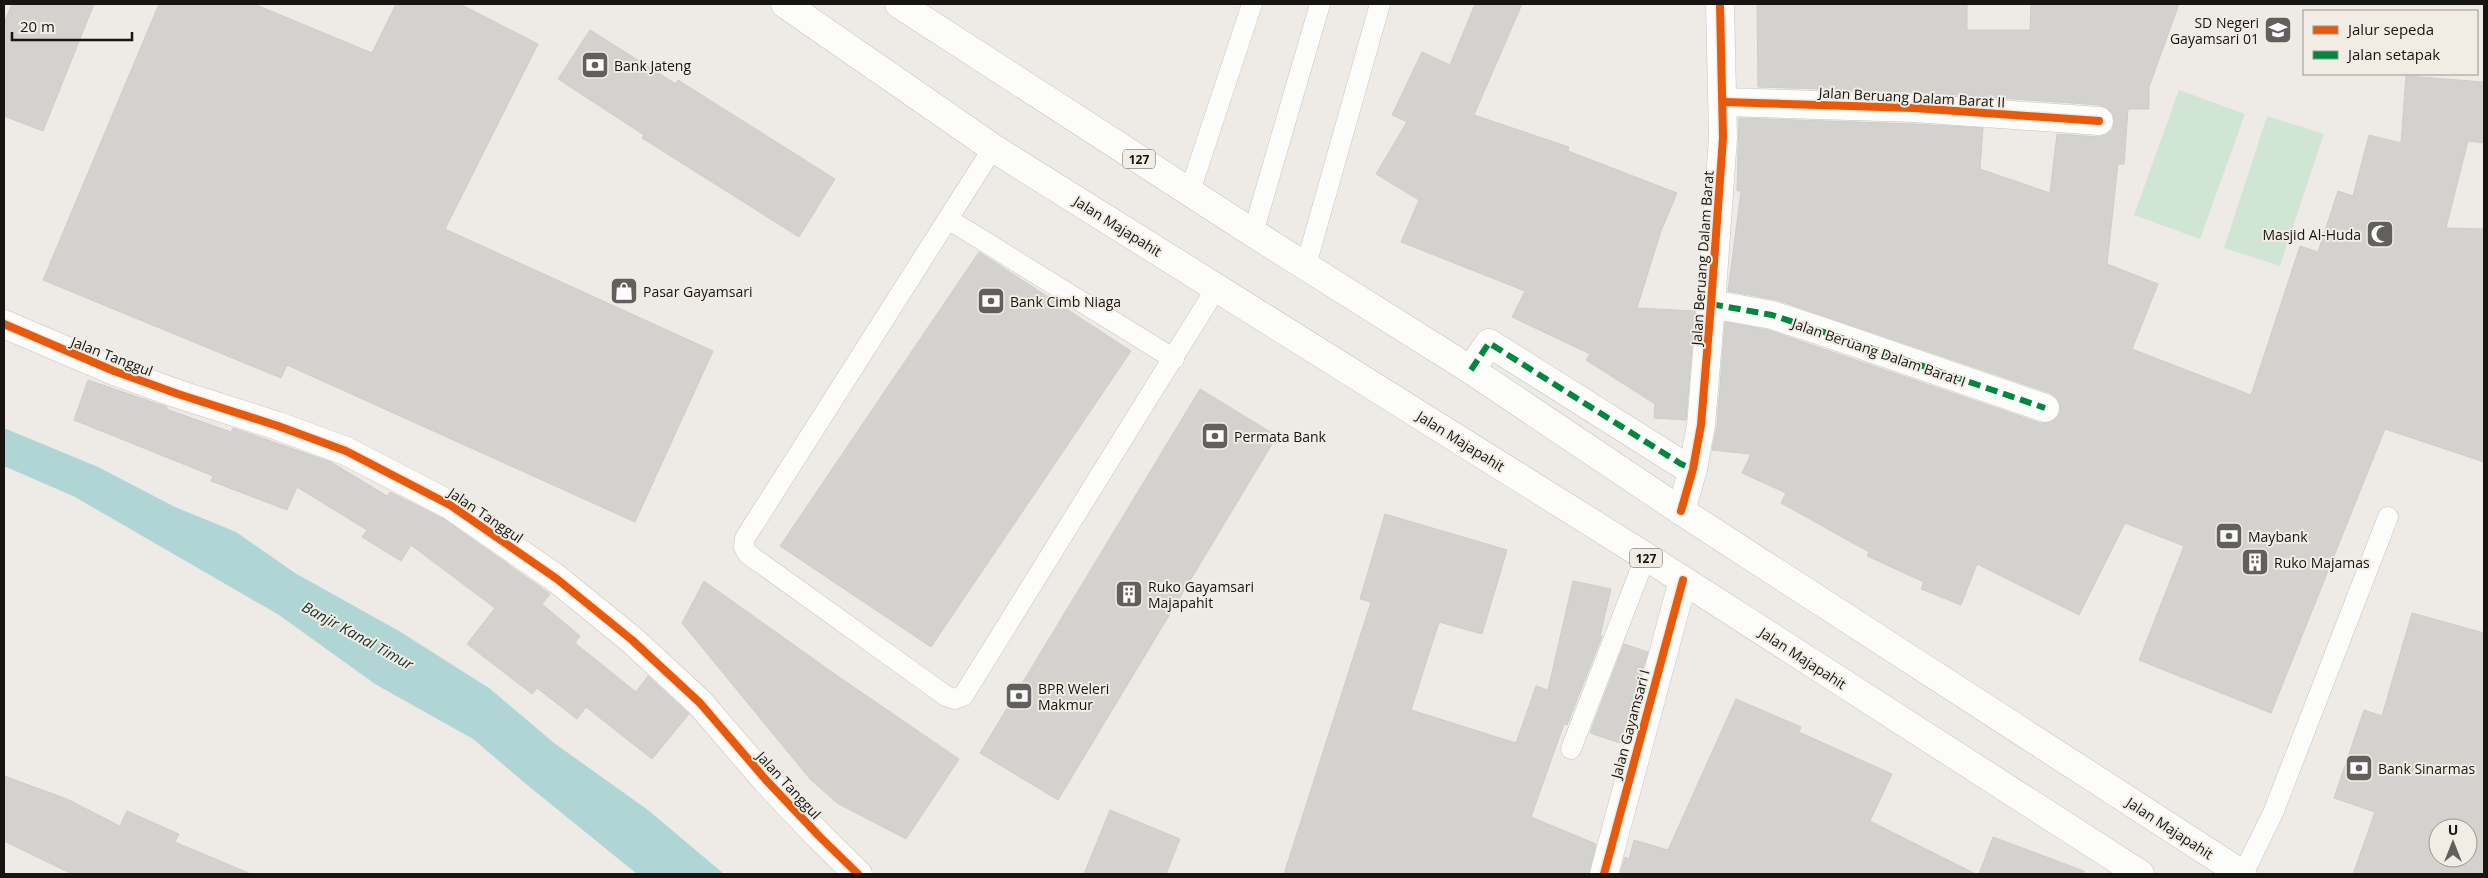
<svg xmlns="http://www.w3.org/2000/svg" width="2488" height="878" font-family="'Open Sans',sans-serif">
<rect width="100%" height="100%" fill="#eeebe7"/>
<g fill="#d1e5d4">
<path d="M2179 90 2245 114 2200 239 2134 215Z"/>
<path d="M2267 116 2324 134 2280 266 2224 248Z"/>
</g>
<path fill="#afd5d5" d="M4 428 98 467 175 507 236 532 295 573 399 631 489 688 554 743 648 810 724 874H637L526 784 473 739 375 684 279 615 75 497 4 466Z"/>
<g fill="#d4d2ce" stroke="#cfccc9" fill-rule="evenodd">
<path d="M12 4H94L43 131 4 116V23Z"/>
<path d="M159 4H254L372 53 396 4H460L538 44 445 229 713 351 635 522 287 365 281 378 43 280Z"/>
<path d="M1475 4H1522L1474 115 1569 147 1568 151 1677 193 1661 231 1637 308 1695 311 1686 420 1654 418 1655 404 1586 360 1590 354 1512 317 1525 291 1401 242 1419 200 1376 174 1407 122 1392 115 1422 52 1450 65Z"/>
<path d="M1757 4H1967V30H2030L2031 4H2179L2149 87V109H2128L2124 164H2118L2107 264 2158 284 2132 349 2251 395 2300 246 2318 252 2338 191 2353 196 2369 135 2401 143 2406 76 2484 82V143L2468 141 2446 228 2484 229V462L2385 429 2271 713 2139 660 2184 546 2125 523 2079 615 1977 564 1961 605 1921 589 1924 582 1867 556 1869 552 1781 503 1786 493 1742 473 1751 454 1712 450 1717 426 1725 322 1768 330 2040 423H2048L2055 420 2060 413V406L2057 398 2050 393 1777 300 1728 291 1741 191H1737L1739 118 1913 124 1983 128 1980 169 2050 193 2057 134 2098 137 2106 135 2112 130 2114 123 2113 114 2107 108 2100 105 1915 92 1758 87Z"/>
<path d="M590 30 676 84 678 80 835 179 799 237 642 138 644 135 558 79Z"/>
<path d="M979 252 1131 351 931 647 780 546Z"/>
<path d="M88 380 167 407 166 409 231 432 233 428 331 462 387 496 390 492 442 518 550 594 542 604 580 636 575 643 636 692 648 676 689 714 652 759 586 707 577 719 537 688 532 694 467 644 495 608 411 545 401 561 362 537 367 530 297 487 287 510 211 481 213 476 74 420Z"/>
<path d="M1200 389 1277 436 1058 800 980 753Z"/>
<path d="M1385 514 1507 550 1482 634 1439 622 1411 710 1516 743 1536 686 1548 690 1573 581 1611 589 1600 636H1602L1567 725 1564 724 1531 817 1596 844 1589 874H1284L1371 602 1360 599Z"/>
<path d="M704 581 839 677 959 759 906 839 837 803 810 779 682 623Z"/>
<path d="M2412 613 2484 633V874H2353L2375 812 2334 798 2364 710 2382 716ZM2438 828H2468V858H2438Z"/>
<path d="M1624 644 1648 652 1620 743 1590 733Z"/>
<path d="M1736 699 1801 727 1799 732 1892 774 1870 821 1976 874H1620L1625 857 1629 859 1634 840 1668 850Z"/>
<path d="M4 776 67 799 120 826 127 811 179 834 175 842 251 874H72L4 841Z"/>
<path d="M1110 810 1180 839 1166 874H1084Z"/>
<path d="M1993 837 2084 871V874H1979Z"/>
</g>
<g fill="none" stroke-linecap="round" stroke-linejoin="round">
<g stroke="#c6c4c0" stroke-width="21">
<g id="service">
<path d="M993 148 745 538 744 547 748 554 946 696 955 699 963 696 1217 287"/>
<path d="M1190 191 1252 4"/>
<path d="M948 219 1174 359"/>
<path d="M1253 233 1320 4"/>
<path d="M1306 265 1380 4"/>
<path d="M1571 749 1645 558"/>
<path d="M2243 874 2273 813 2388 517"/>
</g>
</g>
<g stroke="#c6c4c0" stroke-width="29">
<path id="pedestrian" d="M1471 370 1489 343 1681 464 1693 469"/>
</g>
<g stroke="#c6c4c0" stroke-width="29">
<g id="minor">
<path d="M1724 102 1914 108 2099 121"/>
<path d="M1711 304 1772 315 1821 331 2045 408"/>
<path d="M4 324 114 371 178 394 278 426 346 451 450 505 557 579 632 640 700 703 766 780 820 837 858 874"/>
<path d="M1681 511 1693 469 1701 425 1711 304 1723 138 1720 4"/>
<path d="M1604 874 1683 580"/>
</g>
</g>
<g stroke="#c6c4c0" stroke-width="29">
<g id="primary">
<path d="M785 4 993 148 1683 580 2140 874"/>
<path d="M899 4 1253 233 1471 370 1681 511 2242 874"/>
</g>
</g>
<use href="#service" stroke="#fcfcfb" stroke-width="20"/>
<use href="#pedestrian" stroke="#fcfcfb" stroke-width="28"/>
<use href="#minor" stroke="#fcfcfb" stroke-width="28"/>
<use href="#primary" stroke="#fcfcfb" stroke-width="28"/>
<g stroke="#00873e" stroke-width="6" stroke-dasharray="12 6" stroke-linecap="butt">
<path d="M1711 304 1772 315 1821 331 2045 408"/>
<path d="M1471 370 1489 343 1681 464 1693 469"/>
</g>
<g stroke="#f1ece4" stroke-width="11">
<g id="cycleway">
<path d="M1724 102 1914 108 2099 121"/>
<path d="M4 324 114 371 178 394 278 426 346 451 450 505 557 579 632 640 700 703 766 780 820 837 858 874"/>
<path d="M1681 511 1693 469 1701 425 1711 304 1723 138 1720 4"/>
<path d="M1604 874 1683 580"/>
</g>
</g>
<use href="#cycleway" stroke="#e8590c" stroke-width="8"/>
</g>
<defs>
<g id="school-square" transform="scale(1.4375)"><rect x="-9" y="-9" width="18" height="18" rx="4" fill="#62605d" stroke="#f1ece4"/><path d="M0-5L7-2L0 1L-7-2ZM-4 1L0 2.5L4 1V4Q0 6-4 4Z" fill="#fff"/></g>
<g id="bank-square" transform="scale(1.4375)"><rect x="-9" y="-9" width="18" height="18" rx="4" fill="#62605d" stroke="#f1ece4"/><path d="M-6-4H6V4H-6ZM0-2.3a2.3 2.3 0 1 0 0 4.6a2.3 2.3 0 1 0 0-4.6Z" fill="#fff"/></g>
<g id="mosque-square" transform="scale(1.4375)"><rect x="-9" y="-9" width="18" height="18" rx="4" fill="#62605d" stroke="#f1ece4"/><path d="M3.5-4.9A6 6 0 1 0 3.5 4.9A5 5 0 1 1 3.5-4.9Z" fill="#fff"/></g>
<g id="shop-square" transform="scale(1.4375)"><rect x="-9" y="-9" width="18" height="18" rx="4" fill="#62605d" stroke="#f1ece4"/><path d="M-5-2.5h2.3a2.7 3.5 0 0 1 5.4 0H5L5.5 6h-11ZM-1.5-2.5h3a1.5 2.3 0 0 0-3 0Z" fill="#fff"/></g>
<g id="building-square" transform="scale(1.4375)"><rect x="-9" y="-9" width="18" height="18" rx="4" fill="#62605d" stroke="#f1ece4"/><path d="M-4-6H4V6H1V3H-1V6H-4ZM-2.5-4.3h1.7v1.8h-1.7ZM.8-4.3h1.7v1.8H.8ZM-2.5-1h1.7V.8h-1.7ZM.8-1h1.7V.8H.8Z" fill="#fff"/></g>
</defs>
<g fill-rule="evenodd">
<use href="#school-square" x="2278" y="30"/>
<use href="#bank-square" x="595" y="65"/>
<use href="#mosque-square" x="2380" y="234"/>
<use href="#shop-square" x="624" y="291"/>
<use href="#bank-square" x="991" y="301"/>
<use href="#bank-square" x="1215" y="436"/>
<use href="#bank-square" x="2229" y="536"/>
<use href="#building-square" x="2255" y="562"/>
<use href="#building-square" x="1129" y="594"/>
<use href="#bank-square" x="1019" y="696"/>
<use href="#bank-square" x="2359" y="768"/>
</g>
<g text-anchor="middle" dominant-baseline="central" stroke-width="4" stroke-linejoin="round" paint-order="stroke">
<g fill="#f1ece4" stroke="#585651" stroke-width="1">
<rect x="1123" y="149.5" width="32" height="19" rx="4"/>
<rect x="1630" y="548.5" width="32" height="19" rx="4"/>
</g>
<g font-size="12" font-weight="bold" fill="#161512">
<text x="1139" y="159">127</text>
<text x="1646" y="558">127</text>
</g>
<g font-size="14" fill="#161512" stroke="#f1ece4" text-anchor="start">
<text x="2259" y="22" text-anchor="end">SD Negeri<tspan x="2259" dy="16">Gayamsari 01</tspan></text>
<text x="614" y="65">Bank Jateng</text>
<text x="2361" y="234" text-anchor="end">Masjid Al-Huda</text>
<text x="643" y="291">Pasar Gayamsari</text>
<text x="1010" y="301">Bank Cimb Niaga</text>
<text x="1234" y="436">Permata Bank</text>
<text x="2248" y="536">Maybank</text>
<text x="2274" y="562">Ruko Majamas</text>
<text x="1148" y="586">Ruko Gayamsari<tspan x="1148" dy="16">Majapahit</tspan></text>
<text x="1038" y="688">BPR Weleri<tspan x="1038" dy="16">Makmur</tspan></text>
<text x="2378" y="768">Bank Sinarmas</text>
</g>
<g font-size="14" fill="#161512" stroke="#f1ece4">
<text transform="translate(1912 97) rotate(3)">Jalan Beruang Dalam Barat II</text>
<text transform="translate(1118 226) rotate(32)">Jalan Majapahit</text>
<text transform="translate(1702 258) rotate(-86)">Jalan Beruang Dalam Barat</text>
<text transform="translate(1879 352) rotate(19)">Jalan Beruang Dalam Barat I</text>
<text transform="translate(112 356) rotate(21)">Jalan Tanggul</text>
<text transform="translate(1461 441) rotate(32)">Jalan Majapahit</text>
<text transform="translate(486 515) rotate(34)">Jalan Tanggul</text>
<text transform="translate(1803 658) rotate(33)">Jalan Majapahit</text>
<text transform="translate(1630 724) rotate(-75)">Jalan Gayamsari I</text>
<text transform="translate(789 785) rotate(47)">Jalan Tanggul</text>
<text transform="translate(2170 828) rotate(33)">Jalan Majapahit</text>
</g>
<g font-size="15" font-style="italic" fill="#143232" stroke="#f1ece4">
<text transform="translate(358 635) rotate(29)">Banjir Kanal Timur</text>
</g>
</g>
<rect width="2488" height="878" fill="none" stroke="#161512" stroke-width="10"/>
<rect x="2303" y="10" width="175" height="65" fill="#f1ece4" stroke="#999690"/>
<rect x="2313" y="26" width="25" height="8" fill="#e8590c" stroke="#999690"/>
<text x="2348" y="35" font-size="15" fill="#161512">Jalur sepeda</text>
<rect x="2313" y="51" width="25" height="8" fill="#00873e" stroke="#999690"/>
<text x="2348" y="60" font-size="15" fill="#161512">Jalan setapak</text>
<g transform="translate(2453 843)"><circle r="24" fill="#f1ece4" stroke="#999690"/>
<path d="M0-4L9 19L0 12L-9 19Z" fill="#62605d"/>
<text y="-8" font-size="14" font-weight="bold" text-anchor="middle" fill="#161512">U</text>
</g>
<path d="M12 32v8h120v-8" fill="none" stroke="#161512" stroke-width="2.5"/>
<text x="20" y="32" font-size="15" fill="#161512" stroke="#f1ece4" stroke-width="4" paint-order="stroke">20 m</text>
</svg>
